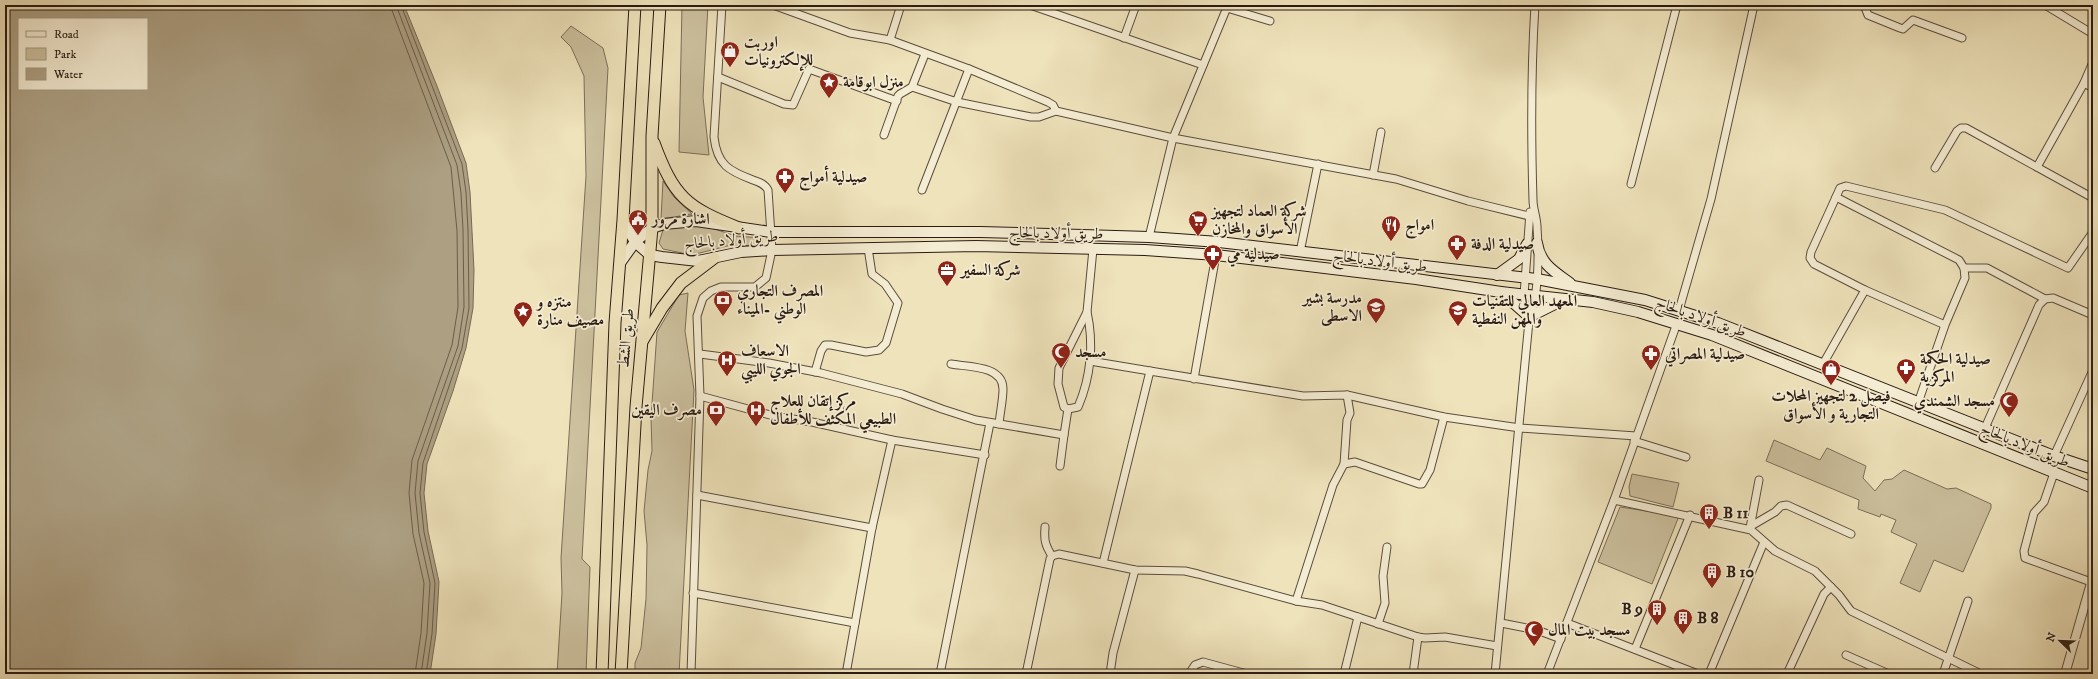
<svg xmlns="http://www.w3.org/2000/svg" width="2098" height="679" font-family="'IM FELL DW Pica',Amiri,serif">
<rect width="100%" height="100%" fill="#efe3bb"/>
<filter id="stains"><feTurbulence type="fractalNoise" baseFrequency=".005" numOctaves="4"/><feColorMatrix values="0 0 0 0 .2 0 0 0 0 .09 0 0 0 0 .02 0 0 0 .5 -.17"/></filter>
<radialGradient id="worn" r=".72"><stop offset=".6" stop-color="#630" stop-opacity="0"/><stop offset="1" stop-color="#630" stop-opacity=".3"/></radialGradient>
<g fill="#cdc19f" stroke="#7b6e5a">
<path d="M682 5H708L703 97 709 155 679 152Z"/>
<path d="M571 26 603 48 608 68 582 559 590 567 586 674H557L562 593 561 558 586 176 584 76 571 47 561 37Z"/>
<path d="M663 181 674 197 692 214 661 219Z"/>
<path d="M702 225 736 236 762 238V245L727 246 692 255 663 249 659 243 663 230 672 227Z"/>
<path d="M688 293 685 331 694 390 679 674H635V663L641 648 646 599 647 545 644 511 648 470 652 451 651 418 657 332 679 295Z"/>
<path d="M1774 440 1820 460 1827 448 1866 466 1863 478 1875 491 1884 480 1892 479 1904 470 1947 489 1956 488 1991 504V508L1963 572 1934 560 1920 592 1900 583 1917 544 1891 532 1896 520 1881 514 1880 517 1858 509 1859 500 1766 461Z"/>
<path d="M1632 474 1679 483 1673 507 1630 496 1629 487Z"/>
<path d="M1620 507 1679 516 1652 584 1598 562Z"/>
</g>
<path fill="#ac9f82" stroke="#786a56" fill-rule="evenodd" d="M5 5H404L437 86 466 163 470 192 474 270 473 308 466 348 453 391 427 464 424 493 428 531 439 582 436 634 430 674H5ZM19 19H147V89H19Z"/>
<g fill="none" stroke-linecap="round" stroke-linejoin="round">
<g stroke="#6a5d4b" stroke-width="1">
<path d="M390 5 451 167 457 231 458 307 452 345 412 460 409 493 413 534 424 583 421 633 415 674"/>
<path d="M396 5 457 165 461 193 463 230 464 307 458 346 418 461 415 493 419 533 430 583 427 633 421 674"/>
<path d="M401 5 462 164 466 192 468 230 469 308 462 348 423 463 420 493 424 532 435 583 432 634 426 674"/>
</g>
<g stroke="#5a4d3e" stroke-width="9">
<g id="minor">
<path d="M773 5 850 33 890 40 969 69 1048 102 1053 105 1056 111 1173 138 1396 179 1468 201 1529 216"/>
<path d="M1030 5 1203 65"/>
<path d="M1864 5 1868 15 1900 28 1903 29 1913 20 1962 38"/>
<path d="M2045 5 2093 34"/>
<path d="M1227 8 1270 21"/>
<path d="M1124 38 1136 5"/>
<path d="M890 40 901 5"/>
<path d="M718 77 784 104 793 105 809 69 897 101"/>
<path d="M2084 83 2093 88"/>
<path d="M912 87 957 102 1031 117H1039L1056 111"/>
<path d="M884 135 898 96 900 94 912 87 925 54"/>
<path d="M2037 167 2084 83 2093 62"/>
<path d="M1935 168 1957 131 1961 128H1966L2093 198"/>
<path d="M1373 175 1381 132"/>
<path d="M1631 184 1677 5"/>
<path d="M922 190 969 69"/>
<path d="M1836 197 1840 188 1846 186 1945 210 2068 268 2093 232"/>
<path d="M1149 237 1173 138 1228 5"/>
<path d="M1300 252 1318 164"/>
<path d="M1964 268H1987L2045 299 2053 298 2093 315"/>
<path d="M1679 310 1711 199 1754 5"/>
<path d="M1527 315 1524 295 1530 212"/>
<path d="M700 354 769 363 821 373 902 394 942 409 976 420 1064 435 1068 409"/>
<path d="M1090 361 1150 371"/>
<path d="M951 364C967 367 1003 365 1003 389 1003 400 1000 413 999 424"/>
<path d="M1823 364 1865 290"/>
<path d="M815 372 821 351 825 345H831L866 352 879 350 886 343 898 303 885 284 872 274 868 248"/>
<path d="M1194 379 1216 255"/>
<path d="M700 396 774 416 812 422 892 440 985 455"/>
<path d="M1918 403 1945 325 1965 278 1964 268 1959 260 1836 197 1811 252 1810 258 1814 264 1865 290 1945 325"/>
<path d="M1068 409 1064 407 1058 384 1059 368 1087 312 1093 249"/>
<path d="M1068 409 1078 407C1091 377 1094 343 1087 312"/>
<path d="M1985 428 2039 305 2045 299"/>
<path d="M1634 441 1686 457"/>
<path d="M2054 456 2093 370"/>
<path d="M1344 464 1347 420 1350 413 1347 395"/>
<path d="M1060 466 1064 435"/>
<path d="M2054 473 2044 502 2034 513 2024 551 2025 558 2091 582"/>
<path d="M697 495 872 528"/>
<path d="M1614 500 1751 530 1775 551 1815 571 1839 595 1851 611 1981 674"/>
<path d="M1751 526 1775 512 1781 506 1787 505 1851 534"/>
<path d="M1045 527C1044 540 1045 545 1052 556"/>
<path d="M1750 528 1759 480"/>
<path d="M1103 563 1150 371 1303 396 1347 395 1444 417 1520 428 1636 436"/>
<path d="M693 593 855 623"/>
<path d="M1296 601 1333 485 1344 464 1355 462 1419 484H1422L1430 470 1444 417"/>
<path d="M1501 623 1537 630 1561 639"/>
<path d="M1567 623 1698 674"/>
<path d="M1378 624 1385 603 1383 576 1387 547"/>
<path d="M1635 649 1690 515"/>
<path d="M1846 655 1889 674"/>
<path d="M691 674 700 396 697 316 703 298 711 291 721 287H755L766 278 772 250 768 190C765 184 759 182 753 180 729 171 717 165 714 137L722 5"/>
<path d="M846 674 872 528 892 440"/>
<path d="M940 674 990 423"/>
<path d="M1026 674 1050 559 1052 556 1059 554 1135 570 1185 571 1198 574 1296 601 1322 605 1418 637 1425 638 1445 637 1497 646"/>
<path d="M1110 674 1113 653 1135 570"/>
<path d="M1189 674 1195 665 1203 662 1247 674"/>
<path d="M1344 674 1358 617"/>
<path d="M1413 674 1418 637"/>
<path d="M1495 674 1529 321C1539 296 1539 254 1537 227 1537 218 1533 209 1533 200 1531 135 1531 70 1535 5"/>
<path d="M1547 674 1614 500 1677 323"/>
<path d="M1709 674 1764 542"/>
<path d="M1787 674 1824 594 1831 587"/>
<path d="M1943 674 1968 601"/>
</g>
</g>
<g stroke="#5a4d3e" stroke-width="10">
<path id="tertiary" d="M2065 674 2093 576"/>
</g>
<g stroke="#291b14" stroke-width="12">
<g id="secondary">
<path d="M623 220 635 242 650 255 662 257 698 261 741 252 772 250 976 246 1145 250 1216 255 1416 279 1501 292 1593 302 1638 312 1712 335 2093 488"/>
<path d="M1537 243C1540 264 1555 272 1570 283"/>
<path d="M620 263 635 242 652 228 664 224 696 221 771 232H981L1149 237 1219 242 1537 279 1645 300 1718 323 2054 456 2093 469"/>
<path d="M1497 275 1519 259 1527 244"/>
<path d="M1501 292 1526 314"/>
<path d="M1531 316 1563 300"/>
</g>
</g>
<g stroke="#291b14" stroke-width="13">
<g id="trunk">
<path d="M654 143C674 197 686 207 739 228"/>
<path d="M643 340 662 308 681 283 714 258"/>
<path d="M602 674 615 323 623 220 635 5"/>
<path d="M621 674 636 407 652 228V136L660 5"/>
</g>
</g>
<use href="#minor" stroke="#f5edd3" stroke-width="7"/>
<use href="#tertiary" stroke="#f5edd3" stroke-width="8"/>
<use href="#secondary" stroke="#f5edd3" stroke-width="10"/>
<use href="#trunk" stroke="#efe3bb" stroke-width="11"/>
</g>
<defs>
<g id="shop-pin" transform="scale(1)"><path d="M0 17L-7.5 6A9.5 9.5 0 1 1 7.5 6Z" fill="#8f2418" stroke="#f5edd3"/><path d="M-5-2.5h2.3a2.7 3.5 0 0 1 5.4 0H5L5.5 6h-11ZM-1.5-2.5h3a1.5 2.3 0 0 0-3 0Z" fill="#fff"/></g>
<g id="sight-pin" transform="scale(1)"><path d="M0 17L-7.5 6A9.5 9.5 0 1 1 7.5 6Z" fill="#8f2418" stroke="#f5edd3"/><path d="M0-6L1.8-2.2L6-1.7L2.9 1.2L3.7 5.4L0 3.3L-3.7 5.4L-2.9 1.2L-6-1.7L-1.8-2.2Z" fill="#fff"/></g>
<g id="pharmacy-pin" transform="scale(1)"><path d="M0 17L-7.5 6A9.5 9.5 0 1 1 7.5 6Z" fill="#8f2418" stroke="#f5edd3"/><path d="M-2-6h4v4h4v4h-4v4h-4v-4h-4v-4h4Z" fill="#fff"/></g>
<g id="civic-pin" transform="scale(1)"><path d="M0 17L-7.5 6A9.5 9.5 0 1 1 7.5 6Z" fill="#8f2418" stroke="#f5edd3"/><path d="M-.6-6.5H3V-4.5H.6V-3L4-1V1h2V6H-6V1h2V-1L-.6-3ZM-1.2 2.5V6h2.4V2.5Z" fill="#fff"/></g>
<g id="supermarket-pin" transform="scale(1)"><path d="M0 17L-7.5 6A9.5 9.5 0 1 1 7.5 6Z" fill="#8f2418" stroke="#f5edd3"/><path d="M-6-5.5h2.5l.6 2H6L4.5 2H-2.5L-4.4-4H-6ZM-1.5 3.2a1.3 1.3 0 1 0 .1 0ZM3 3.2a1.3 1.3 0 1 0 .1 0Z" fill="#fff"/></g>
<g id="restaurant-pin" transform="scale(1)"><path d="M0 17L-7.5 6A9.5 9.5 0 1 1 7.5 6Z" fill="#8f2418" stroke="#f5edd3"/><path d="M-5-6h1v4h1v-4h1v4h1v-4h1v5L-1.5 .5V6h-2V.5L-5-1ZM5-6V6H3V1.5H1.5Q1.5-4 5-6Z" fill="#fff"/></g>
<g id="office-pin" transform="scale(1)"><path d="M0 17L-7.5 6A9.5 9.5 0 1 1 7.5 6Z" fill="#8f2418" stroke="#f5edd3"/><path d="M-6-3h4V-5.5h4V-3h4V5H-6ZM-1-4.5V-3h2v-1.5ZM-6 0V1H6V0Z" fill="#fff"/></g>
<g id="bank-pin" transform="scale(1)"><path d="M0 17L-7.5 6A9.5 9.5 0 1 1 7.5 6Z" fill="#8f2418" stroke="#f5edd3"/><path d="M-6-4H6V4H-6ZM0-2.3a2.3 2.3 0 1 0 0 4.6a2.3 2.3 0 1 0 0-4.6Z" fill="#fff"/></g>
<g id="school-pin" transform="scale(1)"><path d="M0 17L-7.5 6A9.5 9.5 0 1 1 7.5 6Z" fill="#8f2418" stroke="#f5edd3"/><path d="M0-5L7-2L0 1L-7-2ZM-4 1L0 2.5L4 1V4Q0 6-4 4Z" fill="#fff"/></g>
<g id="university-pin" transform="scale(1)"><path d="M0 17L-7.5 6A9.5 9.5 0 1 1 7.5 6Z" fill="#8f2418" stroke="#f5edd3"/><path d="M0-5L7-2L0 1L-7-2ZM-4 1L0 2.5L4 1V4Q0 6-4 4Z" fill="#fff"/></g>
<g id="mosque-pin" transform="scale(1)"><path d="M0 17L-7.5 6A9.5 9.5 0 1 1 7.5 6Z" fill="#8f2418" stroke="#f5edd3"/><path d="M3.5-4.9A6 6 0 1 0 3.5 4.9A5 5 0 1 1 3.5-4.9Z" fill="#fff"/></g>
<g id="hospital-pin" transform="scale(1)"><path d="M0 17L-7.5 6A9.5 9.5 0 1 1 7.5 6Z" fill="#8f2418" stroke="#f5edd3"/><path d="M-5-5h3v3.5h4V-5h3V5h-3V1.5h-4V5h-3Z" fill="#fff"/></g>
<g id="building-pin" transform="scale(1)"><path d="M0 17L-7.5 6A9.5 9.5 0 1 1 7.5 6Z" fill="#8f2418" stroke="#f5edd3"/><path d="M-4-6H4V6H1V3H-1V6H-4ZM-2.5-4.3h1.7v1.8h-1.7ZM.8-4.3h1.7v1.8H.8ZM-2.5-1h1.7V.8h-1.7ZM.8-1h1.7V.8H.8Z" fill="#fff"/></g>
</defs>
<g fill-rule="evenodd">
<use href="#shop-pin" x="730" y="51"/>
<use href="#sight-pin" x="829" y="82"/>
<use href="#pharmacy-pin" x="785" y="177"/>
<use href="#civic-pin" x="638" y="219"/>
<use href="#supermarket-pin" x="1198" y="220"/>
<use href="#restaurant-pin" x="1391" y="225"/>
<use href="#pharmacy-pin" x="1457" y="244"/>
<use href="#pharmacy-pin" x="1213" y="254"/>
<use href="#office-pin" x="947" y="270"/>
<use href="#bank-pin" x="723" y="300"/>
<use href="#school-pin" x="1376" y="307"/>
<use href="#university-pin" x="1458" y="310"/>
<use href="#sight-pin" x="523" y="311"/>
<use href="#mosque-pin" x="1061" y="352"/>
<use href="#pharmacy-pin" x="1651" y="354"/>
<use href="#hospital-pin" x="727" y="360"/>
<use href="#pharmacy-pin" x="1906" y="368"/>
<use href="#shop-pin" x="1831" y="369"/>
<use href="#mosque-pin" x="2009" y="401"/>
<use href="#bank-pin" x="716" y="410"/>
<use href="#hospital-pin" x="756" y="410"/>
<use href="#building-pin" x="1709" y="513"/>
<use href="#building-pin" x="1712" y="572"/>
<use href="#building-pin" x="1657" y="609"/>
<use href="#building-pin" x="1683" y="618"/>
<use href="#mosque-pin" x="1534" y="630"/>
</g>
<g text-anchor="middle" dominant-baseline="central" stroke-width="3.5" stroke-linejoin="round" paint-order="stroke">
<g font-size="16" font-weight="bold" fill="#291b14" stroke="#f5edd3" text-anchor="start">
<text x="744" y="42">اوربت<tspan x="744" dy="18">للإلكترونيات</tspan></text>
<text x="843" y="82">منزل ابوقامة</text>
<text x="799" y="177">صيدلية أمواج</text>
<text x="1212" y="211">شركة العماد لتجهيز<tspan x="1212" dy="18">الأسواق والمخازن</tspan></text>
<text x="652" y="219">اشارة مرور</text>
<text x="1405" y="225">امواج</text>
<text x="1471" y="244">صيدلية الدفة</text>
<text x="1227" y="254">صيدلية مي</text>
<text x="961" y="270">شركة السفير</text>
<text x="737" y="291">المصرف التجاري<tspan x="737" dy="18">الوطني -الميناء</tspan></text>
<text x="1362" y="298" text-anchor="end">مدرسة بشير<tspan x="1362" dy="18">الاسطى</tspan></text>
<text x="1472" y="301">المعهد العالي للتقنيات<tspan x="1472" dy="18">والمهن النفطية</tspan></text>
<text x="537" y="302">منتزه و<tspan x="537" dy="18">مصيف منارة</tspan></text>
<text x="741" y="351">الاسعاف<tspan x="741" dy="18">الجوي الليبي</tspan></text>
<text x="1075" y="352">مسجد</text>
<text x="1665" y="354">صيدلية المصراتي</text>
<text x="1920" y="359">صيدلية الحكمة<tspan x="1920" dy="18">المركزية</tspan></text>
<text x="1831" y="396" text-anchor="middle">فيصل 2 لتجهيز المحلات<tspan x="1831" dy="18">التجارية و الأسواق</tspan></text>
<text x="770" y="401">مركز إتقان للعلاج<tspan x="770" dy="18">الطبيعي المكثف للأطفال</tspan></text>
<text x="1995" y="401" text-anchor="end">مسجد الشمندي</text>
<text x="702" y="410" text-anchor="end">مصرف اليقين</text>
<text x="1723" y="513">B 11</text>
<text x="1726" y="572">B 10</text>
<text x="1643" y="609" text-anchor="end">B 9</text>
<text x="1697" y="618">B 8</text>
<text x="1548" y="630">مسجد بيت المال</text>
</g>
<g font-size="16" fill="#291b14" stroke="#f5edd3">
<text transform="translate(1056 233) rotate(1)">طريق أولاد بالحاج</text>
<text transform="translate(731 240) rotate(-5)">طريق أولاد بالحاج</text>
<text transform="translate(1380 261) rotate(7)">طريق أولاد بالحاج</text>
<text transform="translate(1701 317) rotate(19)">طريق أولاد بالحاج</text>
<text transform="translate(626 338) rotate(-85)">طريق الشط</text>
<text transform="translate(2025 445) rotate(22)">طريق أولاد بالحاج</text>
</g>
</g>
<rect width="2098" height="679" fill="none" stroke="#efe3bb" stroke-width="20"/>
<rect x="6" y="6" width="2086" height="667" fill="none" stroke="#291b14" stroke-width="2"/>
<rect x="10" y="10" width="2078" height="659" fill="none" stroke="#291b14"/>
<rect x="18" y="18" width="130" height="72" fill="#f5edd3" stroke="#a39987"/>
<rect x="26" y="31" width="20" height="6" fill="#f5edd3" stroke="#a39987"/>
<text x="54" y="38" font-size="12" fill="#291b14">Road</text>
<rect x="26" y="48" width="20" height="12" fill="#cdc19f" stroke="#a39987"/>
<text x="54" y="58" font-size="12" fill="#291b14">Park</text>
<rect x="26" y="68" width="20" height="12" fill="#ac9f82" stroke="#a39987"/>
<text x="54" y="78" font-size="12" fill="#291b14">Water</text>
<g transform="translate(2060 641) rotate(293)" stroke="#f5edd3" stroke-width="3" paint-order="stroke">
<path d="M0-3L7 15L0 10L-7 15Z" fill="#291b14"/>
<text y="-6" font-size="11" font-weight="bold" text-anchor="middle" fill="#291b14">N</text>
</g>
<rect width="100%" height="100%" filter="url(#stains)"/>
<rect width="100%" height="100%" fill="url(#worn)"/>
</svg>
